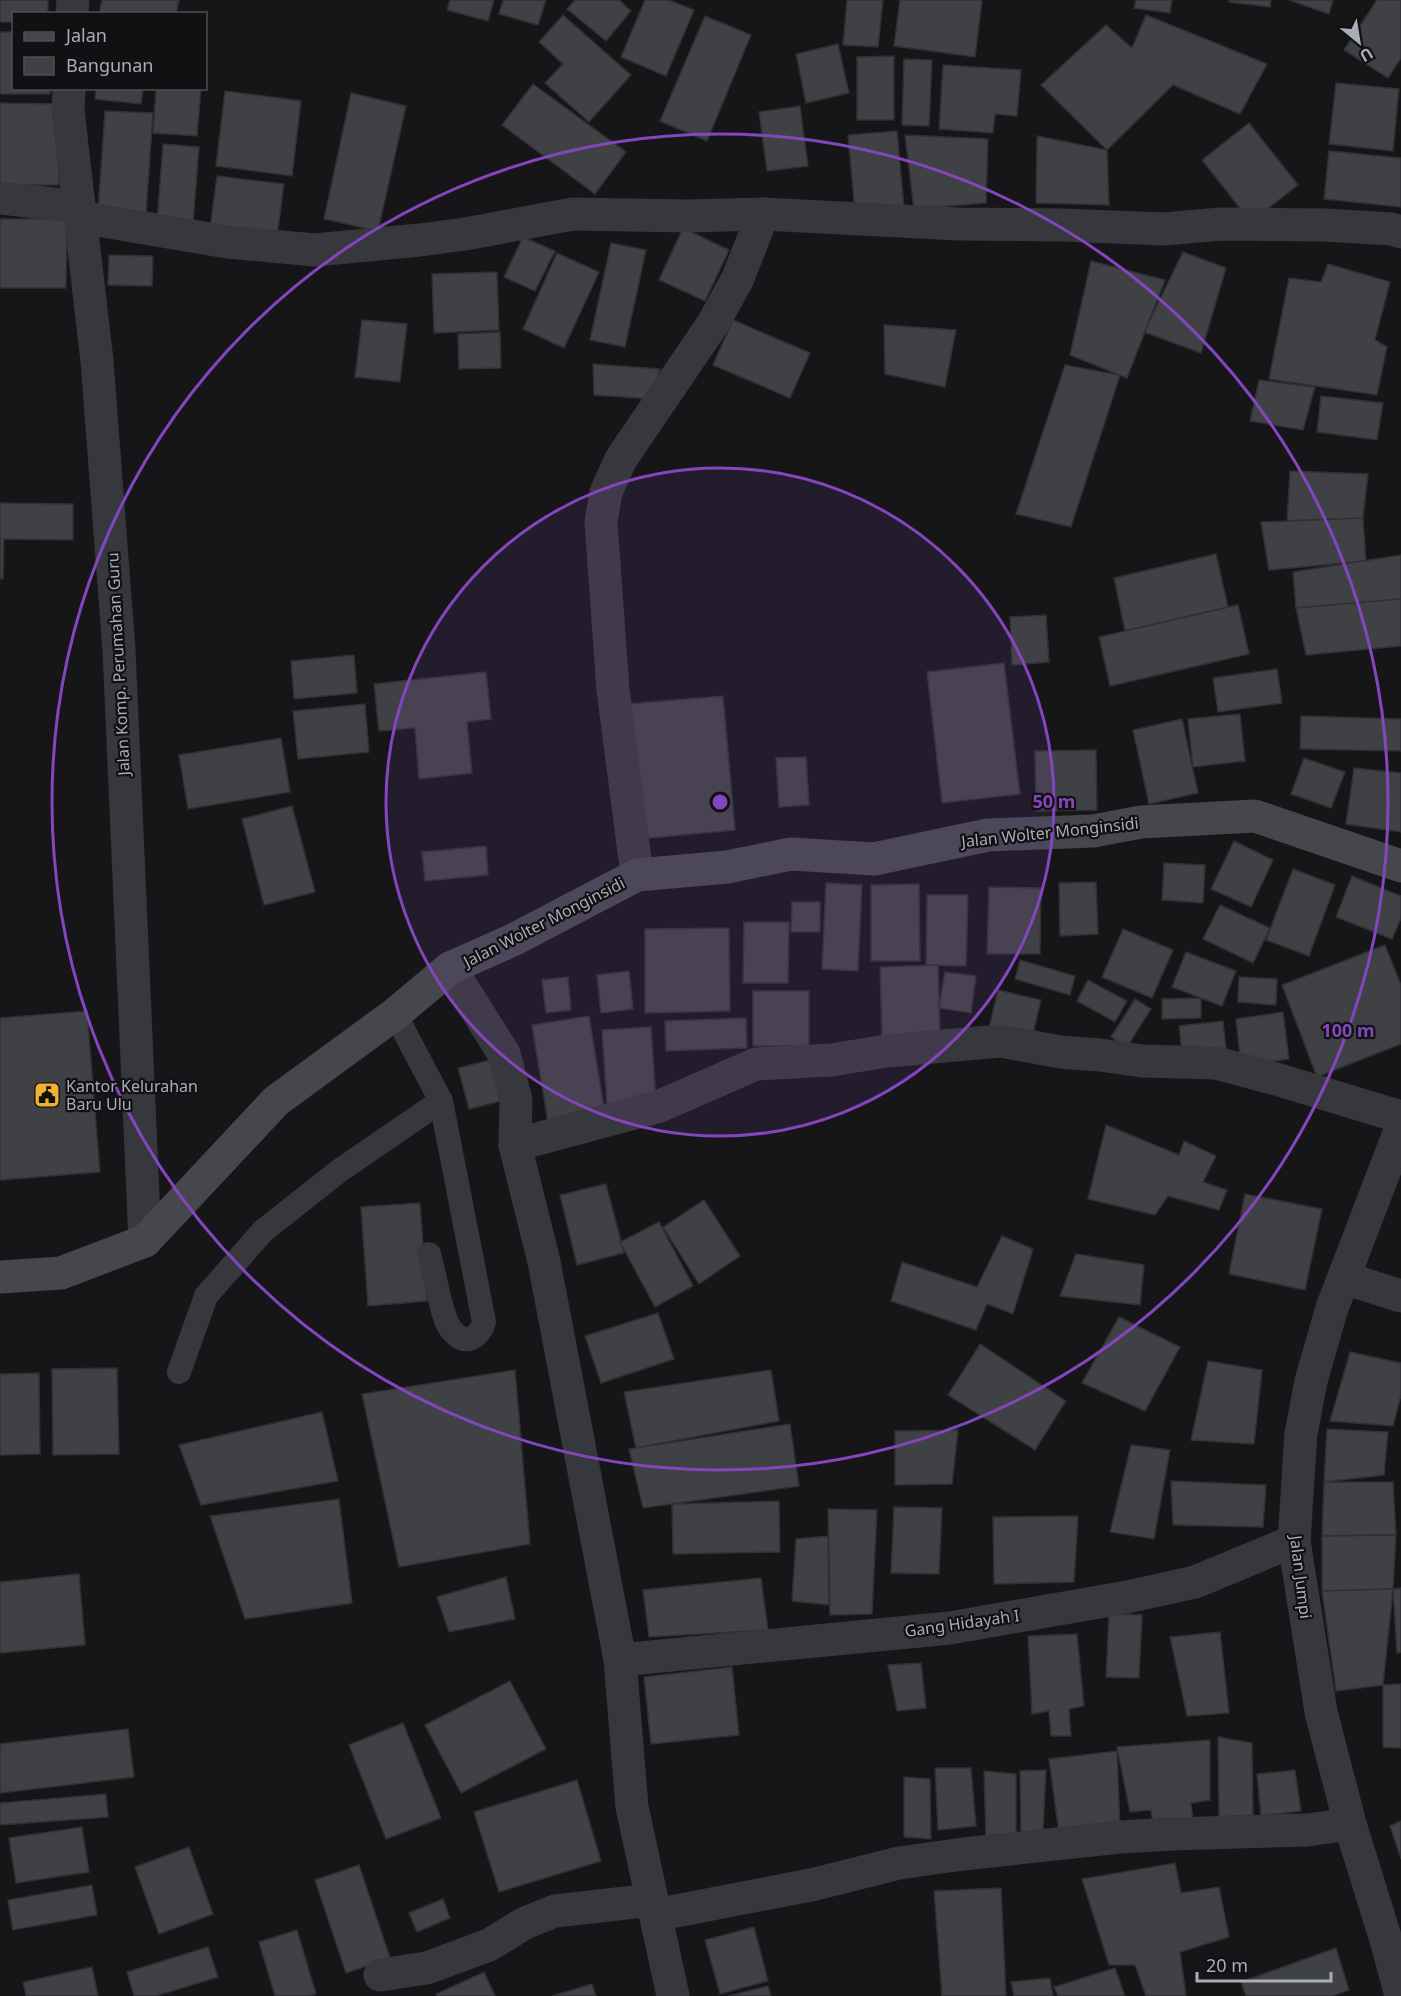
<svg xmlns="http://www.w3.org/2000/svg" width="1401" height="1996" font-family="'Noto Sans',sans-serif">
<rect width="100%" height="100%" fill="#161618"/>
<g fill="#404145" stroke="#303034" stroke-width="1.5">
<path d="M0 0H48V14H14V22H0Z"/>
<path d="M102 0H179L176 14H99Z"/>
<path d="M450 0H494L488 21 447 10Z"/>
<path d="M503 0H546L538 25 499 14Z"/>
<path d="M575 0H619L631 11 606 41 567 9Z"/>
<path d="M645 0H669L694 10 666 76 621 57Z"/>
<path d="M847 0H883L878 47 843 45Z"/>
<path d="M900 0H982L975 57 894 46Z"/>
<path d="M1136 0H1172L1170 13 1134 8Z"/>
<path d="M1229 0H1271L1270 7 1229 2Z"/>
<path d="M1289 0H1333L1329 14Z"/>
<path d="M1377 0H1401V58L1388 78 1344 50Z"/>
<path d="M563 15 631 75 589 122 545 83 563 64 539 42Z"/>
<path d="M1146 15 1267 64 1240 114 1173 85 1107 150 1041 85 1106 25 1132 48Z"/>
<path d="M705 16 751 35 707 141 660 121Z"/>
<path d="M0 32H14V88H50V94H0Z"/>
<path d="M838 44 849 93 806 103 796 54Z"/>
<path d="M894 56V120H857V57Z"/>
<path d="M904 59 932 60 929 126 902 125Z"/>
<path d="M943 65 1021 70 1017 116 995 114 993 133 939 129Z"/>
<path d="M1336 83 1399 89 1393 151 1329 144Z"/>
<path d="M533 84 626 152 595 194 502 125Z"/>
<path d="M96 88H143L141 104 95 99Z"/>
<path d="M156 88H201L197 136 153 133Z"/>
<path d="M225 91 301 101 292 176 216 166Z"/>
<path d="M351 93 406 106 378 231 324 219Z"/>
<path d="M0 103 59 104V185H0Z"/>
<path d="M800 106 808 166 767 171 759 112Z"/>
<path d="M105 111 153 113 146 213 98 211Z"/>
<path d="M1249 123 1298 185 1251 222 1202 160Z"/>
<path d="M897 131 904 207 855 212 848 135Z"/>
<path d="M905 135 988 139 986 203 914 209Z"/>
<path d="M1037 136 1107 150 1109 205 1036 203Z"/>
<path d="M163 144 199 147 193 224 157 222Z"/>
<path d="M1329 151 1401 158V207L1324 199Z"/>
<path d="M217 176 284 184 277 236 210 228Z"/>
<path d="M0 219H67L66 288H0Z"/>
<path d="M683 228 729 250 705 301 659 280Z"/>
<path d="M523 237 555 251 535 291 504 277Z"/>
<path d="M611 243 646 250 625 347 590 340Z"/>
<path d="M1183 252 1226 268 1201 353 1144 332Z"/>
<path d="M557 253 599 272 564 348 523 329Z"/>
<path d="M109 255 153 256 152 286 108 285Z"/>
<path d="M1091 261 1165 280 1127 378 1070 355Z"/>
<path d="M1328 264 1390 282 1375 340 1387 347 1377 395 1269 379 1289 278 1321 282Z"/>
<path d="M497 272 499 330 434 333 432 274Z"/>
<path d="M362 320 407 324 400 382 355 377Z"/>
<path d="M733 320 810 353 790 398 713 365Z"/>
<path d="M884 325 956 330 945 387 885 374Z"/>
<path d="M500 332 501 368 459 369 458 334Z"/>
<path d="M593 364 660 369 651 399 594 395Z"/>
<path d="M1065 365 1120 375 1071 527 1016 514Z"/>
<path d="M1259 380 1315 387 1303 430 1250 421Z"/>
<path d="M1321 396 1383 403 1377 440 1317 432Z"/>
<path d="M1290 471 1368 474 1363 518 1287 521Z"/>
<path d="M0 503 73 504V540L4 539 3 579H0Z"/>
<path d="M1363 518 1366 561 1269 570 1261 522Z"/>
<path d="M1216 554 1228 607 1125 631 1114 578Z"/>
<path d="M1401 555V599L1296 608 1293 572Z"/>
<path d="M1401 599V646L1306 655 1296 608Z"/>
<path d="M1238 605 1249 654 1110 686 1099 637Z"/>
<path d="M1046 615 1049 662 1012 665 1010 617Z"/>
<path d="M354 655 357 693 294 699 291 661Z"/>
<path d="M1004 663 1020 794 942 803 927 672Z"/>
<path d="M1277 669 1282 703 1218 712 1213 678Z"/>
<path d="M486 672 491 719 467 722 472 773 419 779 415 728 379 731 374 684Z"/>
<path d="M723 696 735 830 639 839 627 704Z"/>
<path d="M365 704 369 752 298 759 293 711Z"/>
<path d="M1240 714 1245 761 1193 767 1188 719Z"/>
<path d="M1301 716 1401 719V751L1300 749Z"/>
<path d="M1182 719 1198 793 1149 804 1133 730Z"/>
<path d="M281 738 290 792 188 809 179 755Z"/>
<path d="M1096 750 1097 810 1036 811 1035 751Z"/>
<path d="M806 757 809 805 779 807 776 758Z"/>
<path d="M1304 758 1345 772 1331 808 1291 794Z"/>
<path d="M1354 768 1401 773V832L1346 824Z"/>
<path d="M292 806 315 892 264 905 242 819Z"/>
<path d="M1234 841 1273 860 1251 907 1211 889Z"/>
<path d="M486 846 488 875 425 881 422 852Z"/>
<path d="M1164 863 1205 865 1203 903 1162 900Z"/>
<path d="M1293 869 1335 885 1309 956 1266 940Z"/>
<path d="M1352 876 1401 896V918L1392 939 1336 917Z"/>
<path d="M1096 882 1098 934 1060 936 1059 883Z"/>
<path d="M826 883 862 885 858 971 822 969Z"/>
<path d="M919 884 920 961H871V885Z"/>
<path d="M989 887 1041 888 1040 954H987Z"/>
<path d="M927 895H968L966 966 926 965Z"/>
<path d="M792 902H820V932H791Z"/>
<path d="M1220 905 1270 928 1253 963 1203 939Z"/>
<path d="M744 922H789L788 983H743Z"/>
<path d="M729 928 730 1011 645 1013V929Z"/>
<path d="M1123 929 1173 950 1152 998 1102 977Z"/>
<path d="M1385 945 1401 985V1044L1317 1077 1282 985Z"/>
<path d="M1186 952 1236 971 1222 1006 1172 987Z"/>
<path d="M1020 960 1075 976 1070 995 1015 979Z"/>
<path d="M938 965 940 1034 882 1036 880 967Z"/>
<path d="M629 971 633 1009 601 1013 597 975Z"/>
<path d="M945 972 976 976 971 1013 939 1008Z"/>
<path d="M568 977 571 1010 546 1013 542 980Z"/>
<path d="M1239 977 1277 979 1276 1005 1238 1002Z"/>
<path d="M1088 980 1127 1001 1115 1022 1077 1001Z"/>
<path d="M998 990 1041 1000 1032 1038 989 1028Z"/>
<rect x="753" y="991" width="56" height="55"/>
<path d="M1201 998V1018L1162 1019V999Z"/>
<path d="M1135 999 1151 1009 1127 1047 1111 1037Z"/>
<path d="M87 1011 100 1172 0 1180V1018Z"/>
<path d="M1283 1012 1289 1059 1241 1066 1236 1019Z"/>
<path d="M589 1016 605 1114 548 1123 532 1025Z"/>
<path d="M746 1018 747 1048 666 1051 665 1021Z"/>
<path d="M1223 1021 1226 1049 1182 1054 1179 1026Z"/>
<path d="M651 1027 656 1101 607 1104 602 1030Z"/>
<path d="M498 1058 509 1099 469 1109 458 1068Z"/>
<path d="M1106 1125 1179 1155 1184 1141 1216 1156 1203 1182 1227 1190 1219 1210 1168 1196 1155 1215 1088 1199Z"/>
<path d="M606 1184 624 1253 577 1265 560 1195Z"/>
<path d="M1245 1194 1322 1209 1305 1290 1229 1274Z"/>
<path d="M704 1200 740 1256 699 1284 663 1227Z"/>
<path d="M420 1203 427 1301 368 1306 361 1207Z"/>
<path d="M659 1222 693 1286 655 1307 620 1242Z"/>
<path d="M1002 1236 1033 1249 1013 1314 987 1304 976 1330 891 1301 902 1262 977 1287Z"/>
<path d="M1076 1254 1144 1265 1140 1305 1060 1296Z"/>
<path d="M658 1313 674 1359 601 1383 585 1336Z"/>
<path d="M1119 1317 1180 1347 1145 1411 1082 1383Z"/>
<path d="M980 1344 1066 1401 1035 1450 948 1395Z"/>
<path d="M1350 1352 1401 1363V1395L1393 1426 1330 1421Z"/>
<path d="M1208 1361 1262 1370 1254 1444 1191 1440Z"/>
<path d="M117 1368 119 1454 53 1455 52 1369Z"/>
<path d="M515 1370 530 1544 399 1567 362 1394Z"/>
<path d="M771 1370 779 1421 636 1448 624 1392Z"/>
<path d="M39 1373 40 1454 0 1455V1374Z"/>
<path d="M322 1412 338 1481 201 1505 179 1445Z"/>
<path d="M790 1424 799 1486 643 1508 629 1449Z"/>
<path d="M1327 1429 1388 1432 1384 1475 1324 1482Z"/>
<path d="M958 1430 952 1484 895 1485V1431Z"/>
<path d="M1131 1445 1170 1450 1154 1539 1110 1532Z"/>
<path d="M1171 1481 1266 1485 1263 1527 1173 1525Z"/>
<path d="M1324 1482H1393L1396 1535 1322 1536Z"/>
<path d="M339 1499 352 1603 245 1619 210 1516Z"/>
<path d="M779 1501 780 1552 673 1554 672 1504Z"/>
<path d="M894 1507 942 1508 939 1574 891 1573Z"/>
<path d="M828 1509 877 1510 872 1614 830 1615Z"/>
<path d="M1078 1516 1074 1582 994 1584 993 1517Z"/>
<path d="M1396 1535 1393 1589 1322 1591V1536Z"/>
<path d="M828 1536 829 1605 792 1601 796 1539Z"/>
<path d="M79 1574 85 1645 0 1653V1582Z"/>
<path d="M506 1577 515 1619 449 1632 437 1597Z"/>
<path d="M761 1578 768 1630 649 1637 643 1590Z"/>
<path d="M1401 1588V1652L1397 1653 1393 1589Z"/>
<path d="M1393 1589 1383 1685 1336 1691 1322 1591Z"/>
<path d="M1109 1614 1142 1615 1139 1678 1106 1677Z"/>
<path d="M1220 1632 1229 1713 1187 1716 1170 1637Z"/>
<path d="M1077 1634 1084 1706 1069 1709 1071 1736H1051L1049 1711 1032 1714 1028 1636Z"/>
<path d="M921 1663 926 1708 897 1711 888 1665Z"/>
<path d="M732 1667 739 1735 651 1744 644 1677Z"/>
<path d="M510 1681 546 1749 461 1793 425 1725Z"/>
<path d="M1401 1684V1748L1383 1747V1685Z"/>
<path d="M403 1723 441 1818 386 1839 349 1745Z"/>
<path d="M128 1729 134 1777 0 1793V1744Z"/>
<path d="M1218 1737 1252 1743 1253 1815 1219 1817Z"/>
<path d="M1210 1740V1800L1191 1803 1193 1819 1153 1823 1151 1810 1130 1812 1117 1747Z"/>
<path d="M1117 1751 1120 1828 1059 1833 1049 1759Z"/>
<path d="M935 1768H971L976 1826 938 1830Z"/>
<path d="M1046 1770 1043 1832H1021L1020 1771Z"/>
<path d="M1295 1770 1301 1811 1261 1816 1257 1774Z"/>
<path d="M984 1771 1016 1774V1840L986 1839Z"/>
<path d="M904 1777 930 1779 931 1839 904 1837Z"/>
<path d="M577 1780 601 1861 499 1892 474 1812Z"/>
<path d="M106 1794 108 1817 0 1825V1803Z"/>
<path d="M1401 1821V1859L1390 1826Z"/>
<path d="M82 1827 89 1872 16 1883 9 1838Z"/>
<path d="M189 1847 213 1914 159 1934 135 1867Z"/>
<path d="M1175 1863 1181 1893 1219 1887 1229 1937 1180 1952 1186 1996H1146L1135 1965H1109L1082 1879Z"/>
<path d="M359 1865 390 1958 346 1973 315 1880Z"/>
<path d="M92 1885 97 1915 13 1930 8 1900Z"/>
<path d="M1001 1888 1006 1996H942L934 1891Z"/>
<path d="M443 1899 450 1918 417 1932 409 1913Z"/>
<path d="M754 1927 768 1981 720 1994 705 1940Z"/>
<path d="M297 1930 316 1994 309 1996H275L259 1942Z"/>
<path d="M208 1947 218 1977 156 1996H134L127 1972Z"/>
<path d="M1336 1948 1349 1990 1332 1996H1246L1241 1982Z"/>
<path d="M92 1967 98 1996H26L23 1982Z"/>
<path d="M1115 1968 1125 1996H1058L1054 1987Z"/>
<path d="M484 1972 495 1996H437L436 1994Z"/>
<path d="M1050 1978 1053 1996H1014L1011 1982Z"/>
<path d="M592 1984 596 1996H552Z"/>
<path d="M768 1986 771 1996H728Z"/>
</g>
<g fill="none" stroke-linecap="round" stroke-linejoin="round">
<g stroke="#37383d" stroke-width="24">
<path d="M395 1014 441 1101 484 1322C482 1329 477 1337 469 1339 460 1341 451 1331 447 1323 439 1303 435 1276 429 1254"/>
<path d="M179 1372 206 1296 263 1231 339 1171 441 1101"/>
</g>
<g stroke="#37383d" stroke-width="33">
<path d="M72 14 73 0"/>
<path d="M69 88 68 111 97 361 119 650 145 1241"/>
<path d="M0 198 79 207"/>
<path d="M80 217 227 242 315 250 420 240 465 234 573 214 687 216 763 214 959 224 1061 225 1164 229 1221 224 1325 225 1391 229 1401 232"/>
<path d="M637 875 613 690 601 522 606 492 621 459 714 322 738 278 763 214"/>
<path d="M450 968 504 1054 516 1100 515 1145 544 1262 620 1660 632 1807 673 1996"/>
<path d="M515 1145 660 1106 756 1064 831 1060 887 1051 1001 1041 1060 1052 1100 1055 1142 1061 1216 1063 1276 1079 1401 1117"/>
<path d="M1344 1278 1401 1296"/>
<path d="M620 1660 950 1628 1127 1597 1195 1582 1294 1541"/>
<path d="M655 1915 811 1885 899 1863 963 1854 1120 1837 1172 1834 1307 1830 1350 1824"/>
<path d="M380 1975 427 1968 489 1945 525 1923 555 1911 652 1900"/>
</g>
<path stroke="#37383d" stroke-width="33" d="M1401 1996 1387 1943 1350 1824 1321 1712 1294 1541 1301 1434 1311 1381 1332 1308 1401 1128"/>
<path stroke="#45474d" stroke-width="33" d="M0 1277 61 1273 145 1241 276 1101 395 1014 450 968 515 939 637 875 727 867 791 854 874 859 988 835 1093 831 1141 822 1255 816 1401 866"/>
</g>
<circle cx="720" cy="802" r="334" fill="#8446be" fill-opacity=".12"/>
<g fill="none" stroke="#8446be" stroke-width="3">
<circle cx="720" cy="802" r="334"/>
<circle cx="720" cy="802" r="668"/>
</g>
<defs>
<g id="civic-square" transform="scale(1.35)"><rect x="-9" y="-9" width="18" height="18" rx="4" fill="#f2b134" stroke="#111113"/><path d="M-.6-6.5H3V-4.5H.6V-3L4-1V1h2V6H-6V1h2V-1L-.6-3ZM-1.2 2.5V6h2.4V2.5Z" fill="#111"/></g>
</defs>
<g fill-rule="evenodd">
<use href="#civic-square" x="47" y="1095"/>
</g>
<g text-anchor="middle" dominant-baseline="central" stroke-width="4.5" stroke-linejoin="round" paint-order="stroke">
<g font-size="16" fill="#a8adb8" stroke="#111113">
<text transform="translate(118 664) rotate(-93)">Jalan Komp. Perumahan Guru</text>
<text transform="translate(1050 832) rotate(-6)">Jalan Wolter Monginsidi</text>
<text transform="translate(544 922) rotate(-27)">Jalan Wolter Monginsidi</text>
<text transform="translate(1301 1577) rotate(83)">Jalan Jumpi</text>
<text transform="translate(962 1623) rotate(-8)">Gang Hidayah I</text>
</g>
<g font-size="16" fill="#a8adb8" stroke="#111113" text-anchor="start">
<text x="66" y="1086">Kantor Kelurahan<tspan x="66" dy="18">Baru Ulu</tspan></text>
</g>
</g>
<circle cx="720" cy="802" r="9" fill="#8446be" stroke="#111113" stroke-width="3"/>
<g font-size="18" text-anchor="middle" font-weight="bold" fill="#8446be" stroke="#111113" stroke-width="4.5" stroke-linejoin="round" paint-order="stroke">
<text x="1054" y="808">50 m</text>
<text x="1348" y="1037">100 m</text>
</g>
<rect x="12" y="12" width="195" height="78" fill="#111113" stroke="#4d4f55" stroke-width="1.5"/>
<rect x="24" y="32" width="30" height="9" fill="#45474d" stroke="#4d4f55" stroke-width="1.5"/>
<text x="66" y="42" font-size="18" fill="#a8adb8">Jalan</text>
<rect x="24" y="57" width="30" height="18" fill="#404145" stroke="#4d4f55" stroke-width="1.5"/>
<text x="66" y="72" font-size="18" fill="#a8adb8">Bangunan</text>
<g transform="translate(1359 42) rotate(150)" stroke="#111113" stroke-width="4.5" paint-order="stroke">
<path d="M0-4.5L10 22L0 15L-10 22Z" fill="#a8adb8"/>
<text y="-9" font-size="16" font-weight="bold" text-anchor="middle" fill="#a8adb8">U</text>
</g>
<path d="M1197 1972v9h134v-9" fill="none" stroke="#a8adb8" stroke-width="3"/>
<text x="1206" y="1972" font-size="18" fill="#a8adb8" stroke="#111113" stroke-width="4.5" paint-order="stroke">20 m</text>
</svg>
